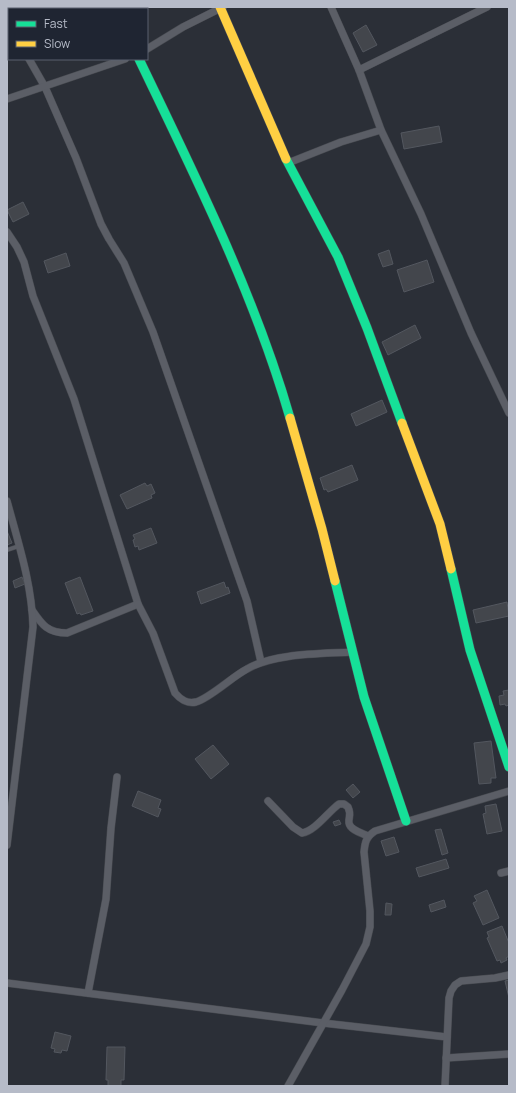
<svg xmlns="http://www.w3.org/2000/svg" width="516" height="1093" font-family="Manrope,sans-serif">
<rect width="100%" height="100%" fill="#2b2f37"/>
<g fill="#43464c" stroke="#53575f">
<path d="M366 25 377 45 363 52 353 33Z"/>
<path d="M439 126 442 142 404 149 401 133Z"/>
<path d="M23 202 29 214 13 222 7 210Z"/>
<path d="M389 250 393 264 383 267 378 254Z"/>
<path d="M66 253 70 266 48 273 44 261Z"/>
<path d="M427 260 434 282 404 292 397 270Z"/>
<path d="M415 325 421 338 388 355 382 342Z"/>
<path d="M382 400 387 412 356 426 351 414Z"/>
<path d="M352 465 358 480 328 492 326 489 324 490 320 478Z"/>
<path d="M145 483 147 486 151 484 155 493 151 495 152 498 127 509 120 495Z"/>
<path d="M151 528 157 543 139 550 138 546 135 547 133 540 135 539 133 535Z"/>
<path d="M7 531 12 543 7 545Z"/>
<path d="M22 577 25 584 15 588 13 581Z"/>
<path d="M80 577 93 611 81 615 80 613 77 614 65 583Z"/>
<path d="M224 582 226 588 228 587 230 593 201 604 197 592Z"/>
<path d="M507 602 509 616 476 623 473 610Z"/>
<path d="M509 690V705L506 706 505 704 500 705 499 696 504 695 503 691Z"/>
<path d="M491 741 496 778H491V783L479 784 474 743Z"/>
<path d="M213 745 229 764 211 779 195 759Z"/>
<path d="M353 784 360 792 353 798 346 790Z"/>
<path d="M138 791 161 800 158 808 161 809 158 817 132 806Z"/>
<path d="M496 804 502 831 487 834 483 814 486 813 485 806Z"/>
<path d="M339 820 341 824 335 826 333 822Z"/>
<path d="M441 829 448 853 442 855 435 830Z"/>
<path d="M394 837 399 852 386 856 381 841Z"/>
<path d="M446 859 449 868 419 877 416 868Z"/>
<path d="M487 890 499 918 483 925 473 903 477 901 474 896Z"/>
<path d="M444 900 446 907 431 912 429 905Z"/>
<path d="M386 903 392 904 391 915H385Z"/>
<path d="M502 926 509 943V956L506 958 507 960 501 963 500 960 497 961 487 938 489 937 487 932Z"/>
<path d="M509 980V998L505 981Z"/>
<path d="M55 1032 71 1036 67 1051 62 1050 61 1053 54 1052 55 1049 51 1048Z"/>
<path d="M107 1047H125L124 1080H121V1086H108V1080H106Z"/>
</g>
<g fill="none" stroke-linecap="round" stroke-linejoin="round">
<g stroke="#474a50" stroke-width="4.5">
<path id="lane" d="M7 550 19 546"/>
</g>
<g stroke="#474a50" stroke-width="8">
<g id="street">
<path d="M117 7 118 9"/>
<path d="M331 7 359 70 381 130 421 214 471 333 509 413"/>
<path d="M7 8 9 14"/>
<path d="M147 49 183 27 223 7"/>
<path d="M29 59 45 87 76 158 101 224 109 239 124 263 153 332 247 601 261 662"/>
<path d="M359 70 487 7"/>
<path d="M7 99 125 59"/>
<path d="M288 163 341 142 381 130"/>
<path d="M7 232 17 247 24 262 33 296 74 399 138 604 67 633C48 633 42 625 32 610"/>
<path d="M7 501C18 542 32 584 33 627L7 845"/>
<path d="M138 604 153 633 175 693C181 700 187 704 196 702 210 698 233 676 247 669 274 653 321 654 352 652"/>
<path d="M268 801 293 827 302 833C315 831 328 812 339 804H344L348 807C352 816 348 817 349 823 350 830 362 833 368 836"/>
<path d="M501 873 509 871"/>
<path d="M7 983 323 1023 447 1037"/>
<path d="M88 993 106 899 111 828 117 777"/>
<path d="M446 1058 509 1054"/>
<path d="M288 1086 342 990 366 944 370 927V911L364 852C365 842 366 837 375 831L509 791"/>
<path d="M445 1086 449 998 451 991 455 985 461 981 495 978 509 975"/>
</g>
</g>
<g stroke="#474a50" stroke-width="10">
<g id="fast">
<path d="M139 59C195 176 254 293 290 418"/>
<path d="M286 159 338 257 367 328 402 423"/>
<path d="M451 569 470 650 509 767"/>
<path d="M335 581 364 697 406 821"/>
</g>
</g>
<g stroke="#474a50" stroke-width="10">
<g id="slow">
<path d="M220 7 286 159"/>
<path d="M290 418 322 529 335 581"/>
<path d="M402 423 440 524 451 569"/>
</g>
</g>
<use href="#lane" stroke="#5b5e66" stroke-width="3.5"/>
<use href="#street" stroke="#5b5e66" stroke-width="7"/>
<use href="#fast" stroke="#16e098" stroke-width="9"/>
<use href="#slow" stroke="#ffcf43" stroke-width="9"/>
</g>
<rect width="516" height="1093" fill="none" stroke="#b6bbc8" stroke-width="16"/>
<rect x="8" y="8" width="140" height="52" fill="#1f2532" stroke="#5b616e"/>
<rect x="16" y="21" width="20" height="6" fill="#16e098" stroke="#5b616e"/>
<text x="44" y="28" font-size="12" fill="#b6bbc8">Fast</text>
<rect x="16" y="41" width="20" height="6" fill="#ffcf43" stroke="#5b616e"/>
<text x="44" y="48" font-size="12" fill="#b6bbc8">Slow</text>
</svg>
